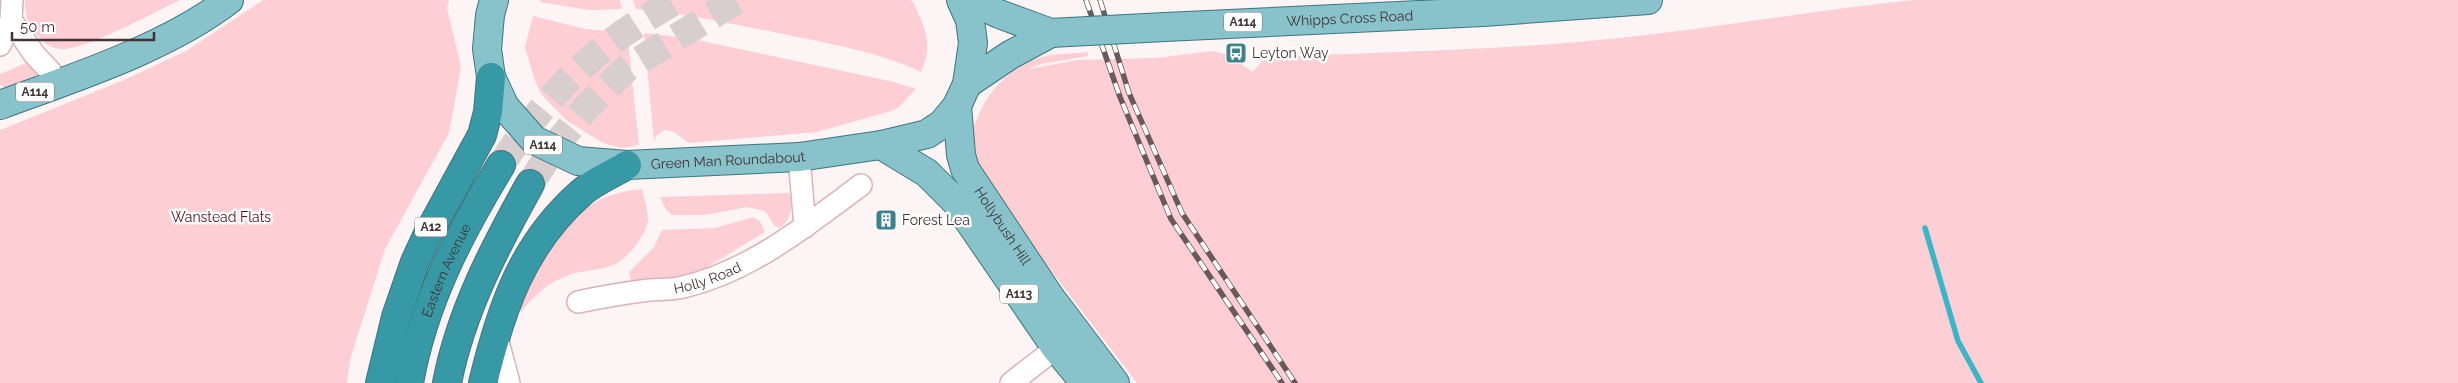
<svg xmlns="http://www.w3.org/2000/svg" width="2458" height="383" font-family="Raleway,sans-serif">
<rect width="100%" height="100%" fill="#fdf4f5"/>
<g fill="#fdced3">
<path d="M25 0H180C155 12 87 49 63 49 51 49 44 43 37 35 27 24 25 15 25 0Z"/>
<path d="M263 0H449L447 8 461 67 449 133 385 249 350 360 347 383H0V130L124 80 186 51Z"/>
<path d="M541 0H620L622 9 589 10 540 2Z"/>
<path d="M633 0H910L913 2C925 28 934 43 921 72 877 51 826 43 778 33 731 24 684 13 636 9Z"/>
<path d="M1914 0H2458V383H1137L1052 272 1049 275C1028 244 977 181 971 146 969 137 974 125 978 117 989 88 1015 63 1046 56 1060 53 1074 54 1088 52V56L1041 64 1029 69 1078 60 1156 58 1212 51 1245 59 1242 65 1253 72 1263 60 1271 57C1393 52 1516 50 1637 36 1730 26 1822 9 1914 0Z"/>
<path d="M533 16 585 29 627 32 639 145 621 148 603 143 566 120 542 95 535 81 525 47Z"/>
<path d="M644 33 688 38 894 82 916 89 898 108 888 112 817 132 689 143 674 132 664 130 656 136 654 142Z"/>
<path d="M31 61 38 72 36 77 6 88 0 85V74Z"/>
<path d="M642 189C644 198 648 211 648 220 646 236 626 261 611 266 597 271 582 270 569 275 549 282 534 295 521 312L517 306C548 248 568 196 642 189Z"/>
<path d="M789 193C794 208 791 218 780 228L774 225 765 211 747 207 705 215H672L665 208 660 197Z"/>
<path d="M753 217 760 221 765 232 694 275 657 280H631L629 272 654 247 662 230 715 228Z"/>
</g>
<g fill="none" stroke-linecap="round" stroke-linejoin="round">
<path stroke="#38b7c8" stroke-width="5.5" d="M1925 228 1958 341 1981 383"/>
<g stroke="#d8cdcf" stroke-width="28" stroke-dasharray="28 14" stroke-linecap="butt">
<path d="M501 165C531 119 562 81 605 47 627 29 652 15 676 0"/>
<path d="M530 184 555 146 585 109 627 68 737 0"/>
</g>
<g stroke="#dbb2b6" stroke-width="24">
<g id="street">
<path d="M11 20 34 54 50 71 56 84"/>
<path d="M0 45 11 20 12 0"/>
<path d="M799 157 805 227"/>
<path id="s1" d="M578 302C601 297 625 293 649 290 660 289 673 290 683 287 751 271 807 225 861 185"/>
<path d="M496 334 509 383"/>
<path d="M1011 383 1056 348"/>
</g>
</g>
<g stroke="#3c757e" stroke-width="30">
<g id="primary">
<path id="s2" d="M494 0 490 15 487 49 491 77 505 107 534 140 578 161 627 165 799 157 881 145 927 134 942 124 957 106 967 84 973 43 970 20 961 0"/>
<path d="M970 0 999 14 1051 33 1069 32"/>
<path id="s3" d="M1165 27 1483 12 1648 0"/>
<path d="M967 84 1010 55 1051 33"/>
<path d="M0 105C73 78 167 48 229 0"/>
<path id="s4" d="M957 106 961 155 965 169 1050 297 1115 383"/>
<path d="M881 145 927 173 956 202 1056 348 1085 383"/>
</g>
</g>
<g stroke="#3c757e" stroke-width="30">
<g id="highway">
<path d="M380 383 396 317 415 262 427 236 482 135 488 112 491 77"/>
<path id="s5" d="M409 383C423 303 459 234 501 165"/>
<path d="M447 383C461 311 495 247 530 184"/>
<path d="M483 383C501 309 522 245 581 193 594 181 613 174 627 165"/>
</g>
</g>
<use href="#street" stroke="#fff" stroke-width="21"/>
<use href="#primary" stroke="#88c2ca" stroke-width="28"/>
<use href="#highway" stroke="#3899a6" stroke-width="28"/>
<g stroke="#68595b" stroke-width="5.5">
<g id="rail">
<path d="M1086 0 1120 97 1171 219 1282 383"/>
<path d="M1100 0 1129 93 1182 213 1295 383"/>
</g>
</g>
<use href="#rail" stroke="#fff" stroke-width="4" stroke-dasharray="11" stroke-linecap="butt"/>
<g stroke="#3c757e" stroke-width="30" stroke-linecap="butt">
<path id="primary-bridge" d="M1069 32 1165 27"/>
</g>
<use href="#primary-bridge" stroke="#88c2ca" stroke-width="28"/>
</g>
<defs>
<g id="bus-square" transform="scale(1.125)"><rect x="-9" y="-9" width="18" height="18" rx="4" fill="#3c838d" stroke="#fff"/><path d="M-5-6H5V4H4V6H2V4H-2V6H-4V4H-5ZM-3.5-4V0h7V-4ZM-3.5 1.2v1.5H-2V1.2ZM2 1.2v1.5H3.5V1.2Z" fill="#fff"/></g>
<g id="building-square" transform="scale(1.125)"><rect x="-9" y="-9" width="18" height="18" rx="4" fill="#3c838d" stroke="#fff"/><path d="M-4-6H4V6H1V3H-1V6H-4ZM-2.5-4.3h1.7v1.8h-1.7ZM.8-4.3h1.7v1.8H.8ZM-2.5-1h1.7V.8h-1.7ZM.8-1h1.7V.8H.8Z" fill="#fff"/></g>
</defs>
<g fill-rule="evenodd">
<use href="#bus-square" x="1236" y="53"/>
<use href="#building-square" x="886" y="220"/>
</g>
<g text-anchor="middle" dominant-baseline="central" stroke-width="5" stroke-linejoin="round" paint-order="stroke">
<g fill="#fff" stroke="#7b7072" stroke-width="1">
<rect x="1224" y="12.5" width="38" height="19" rx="4"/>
<rect x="16" y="82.5" width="38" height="19" rx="4"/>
<rect x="524" y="135.5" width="38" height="19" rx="4"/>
<rect x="415" y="217.5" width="32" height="19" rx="4"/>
<rect x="1000" y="284.5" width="38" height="19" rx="4"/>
</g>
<g font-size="12" font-weight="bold" fill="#433335">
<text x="1243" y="22">A114</text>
<text x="35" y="92">A114</text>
<text x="543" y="145">A114</text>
<text x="431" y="227">A12</text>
<text x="1019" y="294">A113</text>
</g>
<g font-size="14" fill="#433335" stroke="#fff">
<text stroke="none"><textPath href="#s3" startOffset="185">Whipps Cross Road</textPath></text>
<text stroke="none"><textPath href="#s2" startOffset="354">Green Man Roundabout</textPath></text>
<text stroke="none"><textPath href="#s4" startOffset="132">Hollybush Hill</textPath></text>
<text stroke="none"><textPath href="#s5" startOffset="119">Eastern Avenue</textPath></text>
<text stroke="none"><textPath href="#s1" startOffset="132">Holly Road</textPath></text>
</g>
<g font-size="14" fill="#433335" stroke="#fff" text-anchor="start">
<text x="1252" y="53">Leyton Way</text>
<text x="902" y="220">Forest Lea</text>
</g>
<g font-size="14" fill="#5b0b21" stroke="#fff">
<text x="221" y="217">Wanstead Flats</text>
</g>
</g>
<path d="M12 32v8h142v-8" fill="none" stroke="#433335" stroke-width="2.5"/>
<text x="20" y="32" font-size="15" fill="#433335" stroke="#ffffff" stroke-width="4" paint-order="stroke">50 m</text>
</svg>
